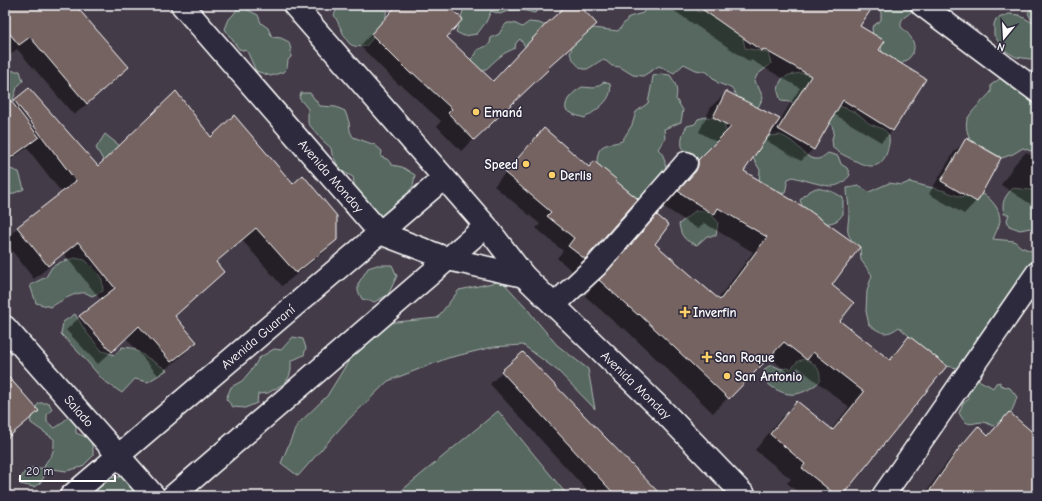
<svg xmlns="http://www.w3.org/2000/svg" width="1042" height="501" font-family="'Comic Neue',sans-serif">
<rect width="100%" height="100%" fill="#443b48"/>
<filter id="ink" filterUnits="userSpaceOnUse"><feTurbulence type="fractalNoise" baseFrequency=".025" numOctaves="2"/><feDisplacementMap in="SourceGraphic" scale="8" xChannelSelector="R" yChannelSelector="G"/><feConvolveMatrix kernelMatrix="1 2 1 2 8 2 1 2 1" color-interpolation-filters="sRGB"/></filter>
<g filter="url(#ink)">
<g fill="#566860" stroke="#aab4b0">
<path d="M342 5H385C391 21 375 35 366 46 361 47 354 47 350 44 345 40 338 21 334 15L337 9Z"/>
<path d="M465 5H548L534 13C522 9 511 9 500 14L491 11 486 22 477 34 464 36 456 32Z"/>
<path d="M647 5H695L698 12 731 5 740 25 745 48 768 53 771 64 757 75 754 82 758 86 763 98 757 109H747L731 88 718 83 707 72 696 70 684 64 674 73 659 66 643 76 633 75 620 67 612 66 606 61 602 60C598 62 590 68 587 69 579 71 573 59 570 54L573 43 579 40 580 34 588 32 593 28 618 31 629 17 643 13Z"/>
<path d="M875 5H914C912 18 899 14 901 27 911 35 920 47 909 58 907 61 903 62 901 64L882 52 881 47 873 38 872 27 881 20V12Z"/>
<path d="M1034 5H1037V60L1016 57 1004 50 994 35V24L996 19 1009 14 1019 15 1033 23 1028 13Z"/>
<path d="M240 6 258 15 261 23 268 28 272 37 281 38 289 42 291 50V57L288 60 287 68 283 72 271 76 256 71 247 51 239 49C234 42 229 36 225 29L229 19 233 15Z"/>
<path d="M529 22 539 23 546 26 527 49 520 39 516 43 515 48C510 51 505 52 501 56 492 62 488 70 478 73L471 63V59L476 54V51C481 47 486 48 490 43L491 38 499 34 504 26 507 23H514L522 27Z"/>
<path d="M5 67 13 71H20L23 81 17 87C16 94 12 99 12 106L5 109Z"/>
<path d="M817 72 838 106C846 108 854 111 861 116 864 118 866 122 870 124 876 127 885 128 888 134 891 140 888 147 887 152 880 172 866 167 852 159 845 156 839 153 833 148L832 140 834 131 830 122 799 103 781 101 778 92 779 85 782 79 789 75 801 73 809 75Z"/>
<path d="M661 74 670 75C676 84 678 88 676 99L683 110 681 122 664 129 665 138 658 149C666 156 665 164 666 174L640 200 624 188 619 186 597 164C597 142 606 146 622 141L632 125 636 112 648 103 651 88 653 76Z"/>
<path d="M1005 75 1037 101V150L1031 151 1023 148 1013 154 1002 158 970 140C968 134 965 127 967 120 970 112 985 99 991 92V85Z"/>
<path d="M604 82 610 84C614 100 596 110 585 118L575 115 566 110C564 99 574 92 582 87L594 88Z"/>
<path d="M301 93H310L320 106 336 107 345 111 349 122 350 131 353 137 375 145 382 151 381 157 387 159 392 165 402 167 415 175 413 186 409 191 405 210 393 217 374 218 355 189 353 177 340 170 332 154 331 148 322 140 308 123V109L304 104 299 98Z"/>
<path d="M706 117 715 118 724 122 725 129 730 137 707 164C699 159 691 158 684 153 680 143 681 135 687 126L695 124 698 119Z"/>
<path d="M105 134 125 150 106 165 96 148Z"/>
<path d="M780 135C785 137 791 140 796 145 802 150 808 160 817 159 821 159 825 155 828 153L838 156 841 164 847 168 850 175C839 189 831 187 815 183 808 181 800 179 793 177L788 179 785 193 774 194 759 183 760 170 753 158 761 144 769 136Z"/>
<path d="M7 168 19 172 24 189 5 197V169Z"/>
<path d="M909 182 945 191 960 197 982 193C992 200 1000 208 1000 221 999 227 995 234 993 239L1014 241 1021 247 1037 253V282L962 369 947 366 925 349 917 347 909 336 899 327C885 337 882 333 869 325L866 311 867 291 872 275 861 260 860 247C842 234 849 229 849 211 849 203 847 196 847 188L859 186 869 192 889 183 902 185Z"/>
<path d="M816 188C827 190 834 191 843 198V214C841 216 839 220 836 221 825 227 811 220 800 217L802 206 800 200 808 192Z"/>
<path d="M1013 188 1029 190 1037 189V234L1030 228 1020 230 1009 226 1007 220 1009 214H1004C1001 202 1005 196 1013 188Z"/>
<path d="M695 211H708L718 222 716 236H707L697 245C685 241 681 237 679 224Z"/>
<path d="M74 258 85 260 97 272 102 280 103 291 92 296C90 295 88 294 86 293 76 291 59 302 51 307L36 303 30 285 46 277 52 267 61 262Z"/>
<path d="M377 265H392L397 276 388 295 374 302 362 299 358 291V284L368 268Z"/>
<path d="M502 281 525 306 535 319 557 345 588 369 595 409 558 371 523 345 493 347 448 358 388 381 344 424 298 476 281 463 297 425 327 396 348 362 386 323 437 318 459 290Z"/>
<path d="M75 314 86 332 102 351 115 355 122 347 132 348 167 370 148 382 135 379 122 393 103 380 84 358 61 334 63 322Z"/>
<path d="M293 337 303 339 306 348 304 355 291 361V370L289 377 285 383 268 393 258 394 257 403 245 408 233 407 226 399 231 387 242 381 253 368 259 358 274 349 281 350Z"/>
<path d="M805 359C815 364 821 368 820 381 813 388 799 396 789 394 779 393 755 380 766 368 768 366 770 366 772 365L781 369 786 368 791 369 798 361Z"/>
<path d="M977 378C981 383 988 384 993 388L996 383 1000 382V385L1010 388 1017 397C1011 416 1009 416 993 426 991 425 989 424 987 423 973 419 969 432 959 413L963 403 969 399 965 393 973 386Z"/>
<path d="M39 403H49L52 409 47 415V422L55 428C61 425 65 419 71 415L81 423 76 428V433L88 438 91 442 93 450V456L82 467 66 471 53 469 46 474 40 483 34 487 20 484 19 481 27 468H44C45 462 48 460 51 456 54 451 54 445 54 439L31 423 30 415Z"/>
<path d="M498 411 568 496H395Z"/>
<path d="M130 476 162 496H75L106 478Z"/>
</g>
<g fill="#0007">
<path d="M5 5H74L127 67 115 80 74 115 17 49 5 59Z"/>
<path d="M398 5H463L455 13 445 37 492 82 568 5H578L584 36 547 69 461 151 437 126 441 121 400 84 399 85 360 46 383 21 382 20Z"/>
<path d="M672 5H873L859 26 877 51 924 79 892 131 881 142 834 114 813 149 801 161 767 141 800 88 751 60 750 62 670 8Z"/>
<path d="M1028 5H1037V12Z"/>
<path d="M28 89 98 167 210 139 336 240 323 253 282 286 242 240 215 263 222 272 174 317 195 342 182 356 158 375 126 338 98 364 66 330 80 317 101 300 64 254 34 279 5 242V240L17 228 62 193 27 148 5 164V95L12 103Z"/>
<path d="M726 92 742 171 831 285 838 321 888 360 909 337 840 496H803L787 483 791 479 755 450 782 417 797 402 831 430 849 407 798 367 791 375 768 356 713 413 624 328 622 329 585 296 642 231 657 216 654 244 718 299 753 252 704 223 698 229 664 207 681 187 683 182V176L717 142 699 132 711 107Z"/>
<path d="M544 129 589 168 615 181 637 199 584 259 572 271 557 258 563 251 536 228 540 224 494 186 532 141Z"/>
<path d="M967 139 976 201 964 214 929 194 954 152Z"/>
<path d="M1037 148V208L1001 185 1014 165 1026 152 1032 156Z"/>
<path d="M502 372 660 496H592L490 384Z"/>
<path d="M1009 413 1037 438V496H923L948 461 965 440 978 428 987 437Z"/>
</g>
<g fill="#756362" stroke="#fff">
<path d="M5 5H75L129 67 87 104 30 37 19 45 5 28Z"/>
<path d="M397 5H446L463 19 447 37 493 81 546 24 567 5H579L597 24 548 68 549 69 474 140 448 113 452 109 413 73 411 74 371 34Z"/>
<path d="M696 5H874L860 26 885 41 879 50 926 79 893 131 843 100 814 150 778 129 811 76 763 49 762 51Z"/>
<path d="M29 88 98 166 176 91 211 137 234 115 293 184 303 175 337 216V240L296 273 256 228 216 262 224 272 175 316 197 342 171 362 139 326 112 352 79 316 115 288 78 242 48 266 17 227 76 181 14 100Z"/>
<path d="M726 91 780 119 744 171 807 209 860 247 832 285 854 303 840 321 890 360 909 336 947 366 842 496H837L802 468 805 464 770 434 797 401 833 430 864 392 813 352 807 360 784 342 729 399 639 314 638 315 599 280 605 274 657 215 669 225 655 244 720 300 767 237 718 208 714 215 678 191 696 171 698 166V160L731 127 713 117Z"/>
<path d="M5 93 39 137 5 162Z"/>
<path d="M544 128 589 167 594 161 617 180 616 181 638 199 585 259 568 246 574 238 547 216 551 212 505 173Z"/>
<path d="M966 138 1001 158 977 202 941 181Z"/>
<path d="M523 352 662 496H616L501 371Z"/>
<path d="M5 373 39 411 5 440Z"/>
<path d="M1009 412 1037 436V496H926L960 447 978 426 988 436Z"/>
</g>
<g fill="none" stroke-linecap="round" stroke-linejoin="round">
<g stroke="#fff" stroke-width="25">
<g id="minor">
<path d="M922 5 1037 91"/>
<path d="M554 305 596 266 686 163"/>
<path d="M5 327 154 496"/>
<path d="M883 496 1037 273"/>
</g>
</g>
<g stroke="#fff" stroke-width="25">
<g id="major">
<path d="M182 5 380 233 448 259 524 276"/>
<path d="M294 5 486 226 524 276 665 413 745 496"/>
<path d="M71 496 444 178"/>
<path d="M173 496 486 226"/>
</g>
</g>
<use href="#minor" stroke="#2f2a3d" stroke-width="22"/>
<use href="#major" stroke="#2f2a3d" stroke-width="22"/>
</g>
</g>
<g fill="#ffd166" stroke="#2f2a3d" stroke-width="1.5">
<circle cx="476" cy="112" r="4"/>
<circle cx="526" cy="164" r="4"/>
<circle cx="552" cy="175" r="4"/>
<path d="M683 306h4v4h4v4h-4v4h-4v-4h-4v-4h4z"/>
<path d="M705 351h4v4h4v4h-4v4h-4v-4h-4v-4h4z"/>
<circle cx="727" cy="376" r="4"/>
</g>
<g text-anchor="middle" dominant-baseline="central" stroke-width="3" stroke-linejoin="round" paint-order="stroke">
<g font-size="13" font-weight="bold" fill="#fff" stroke="#2f2a3d" text-anchor="start">
<text x="484" y="112">Emaná</text>
<text x="518" y="164" text-anchor="end">Speed</text>
<text x="560" y="175">Derlis</text>
<text x="693" y="312">Inverfin</text>
<text x="715" y="357">San Roque</text>
<text x="735" y="376">San Antonio</text>
</g>
<g font-size="13" fill="#fff" stroke="#2f2a3d">
<text transform="translate(331 176) rotate(49)">Avenida Monday</text>
<text transform="translate(258 337) rotate(-40)">Avenida Guaraní</text>
<text transform="translate(636 385) rotate(44)">Avenida Monday</text>
<text transform="translate(79 411) rotate(49)">Salado</text>
</g>
</g>
<rect width="1042" height="501" fill="none" stroke="#2f2a3d" stroke-width="20"/>
<rect x="10" y="10" width="1022" height="481" fill="none" stroke="#fff" stroke-width="1.5" filter="url(#ink)"/>
<g transform="translate(1004 38) rotate(198)" stroke="#2f2a3d" stroke-width="3" paint-order="stroke">
<path d="M0-3L7 15L0 10L-7 15Z" fill="#ffffff"/>
<text y="-6" font-size="11" font-weight="bold" text-anchor="middle" fill="#ffffff">N</text>
</g>
<path d="M20 475v6h95v-6" fill="none" stroke="#ffffff" stroke-width="2"/>
<text x="26" y="475" font-size="12" fill="#ffffff" stroke="#2f2a3d" stroke-width="3" paint-order="stroke">20 m</text>
</svg>
